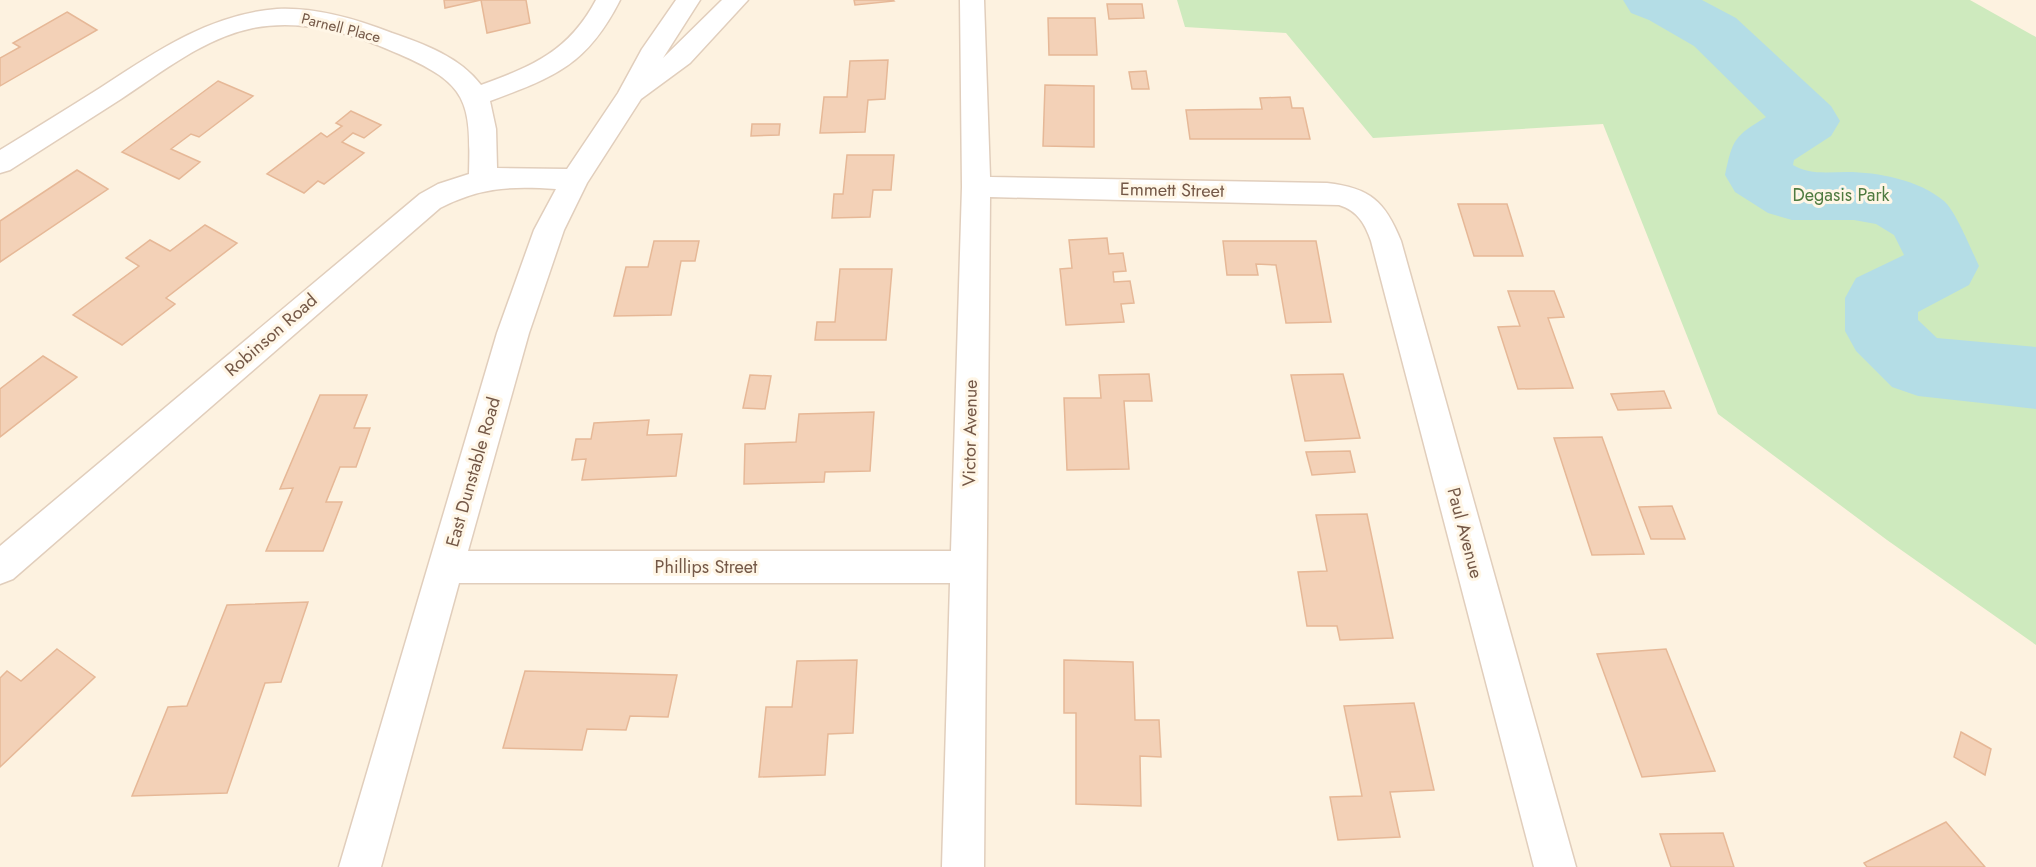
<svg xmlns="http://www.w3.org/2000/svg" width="2036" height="867" font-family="Jost,sans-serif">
<rect width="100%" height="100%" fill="#fdf2e0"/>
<path fill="#ceeabe" d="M1177 0H1970L2036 37V645L1887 540 1718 414 1603 124 1373 138 1286 33 1185 27Z"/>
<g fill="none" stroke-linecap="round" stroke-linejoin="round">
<path fill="#b4dde6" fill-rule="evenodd" d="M1623 0H1702L1736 18 1831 106 1840 121 1831 136 1794 160 1793 165C1809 175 1828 172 1847 172 1878 172 1919 180 1944 201 1955 210 1972 251 1979 266L1969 285 1918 312V320L1937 338 2036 347V409L1918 396 1892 387 1856 351 1845 331V298L1856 278 1904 255 1894 235 1876 224 1854 220H1792L1768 213 1735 192 1725 175C1733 138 1734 137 1766 117L1694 46 1649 20 1631 13Z"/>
</g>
<g fill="#f3d1b7" stroke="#e6b897" stroke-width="1.5">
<path d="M444 0H526L530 23 487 33 481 0 445 8Z"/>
<path d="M854 0H893L894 1 855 5Z"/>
<path d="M1107 4H1142L1144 18 1109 19Z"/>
<path d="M67 12 97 30 0 86V58L20 47 13 43Z"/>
<path d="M1048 18H1095L1097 55H1049Z"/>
<path d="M888 60 885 99 868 100 865 132 820 133 824 97H847L850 61Z"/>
<path d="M1146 71 1149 89H1132L1129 72Z"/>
<path d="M218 81 253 96 199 137 191 134 171 149 200 162 179 179 122 152Z"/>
<path d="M1045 85 1094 86V147L1043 146Z"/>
<path d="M1290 97 1292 108H1303L1310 139H1190L1186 110 1262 109 1260 98Z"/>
<path d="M351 111 381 125 364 138 353 133 342 142 364 153 324 184 318 181 304 193 267 174 321 133 327 137 342 126 336 123Z"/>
<path d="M752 124H780L779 135 751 136Z"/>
<path d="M847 155H894L891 190H873L870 217 832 218 834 194H843Z"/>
<path d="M77 170 108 189 0 262V221Z"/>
<path d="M1458 204H1507L1523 256H1474Z"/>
<path d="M205 225 237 243 166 298 175 304 122 345 73 315 139 266 126 258 150 240 170 251Z"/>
<path d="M1107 238 1109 254 1123 253 1126 271 1113 272 1114 282 1130 281 1134 303 1121 304 1124 322 1066 325 1060 269 1072 268 1069 240Z"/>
<path d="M654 241H699L695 261H681L671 315 614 316 626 267H648Z"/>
<path d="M1223 241H1316L1331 322 1286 323 1276 265 1256 264 1258 275H1227Z"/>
<path d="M840 269H892L886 340H815L817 322H835Z"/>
<path d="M1508 291H1554L1564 317 1548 318 1573 388 1518 389 1498 327 1520 326Z"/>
<path d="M43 356 77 377 0 437V389Z"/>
<path d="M1149 374 1152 401H1124L1129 469 1067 470 1064 398H1101L1099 375Z"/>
<path d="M1343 374 1360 438 1305 441 1291 375Z"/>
<path d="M750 375 771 376 765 409 743 408Z"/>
<path d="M1664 391 1671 408 1618 410 1611 394Z"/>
<path d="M320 395H367L354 428H370L356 467H340L326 502H342L323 551H266L293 488 280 489Z"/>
<path d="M874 412 870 471 825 472 824 482 744 484 745 444 796 442 799 414Z"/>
<path d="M649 420 647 435 682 434 676 476 582 480 586 459 572 460 576 439H591L594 423Z"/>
<path d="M1602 437 1644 554 1592 555 1554 438Z"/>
<path d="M1350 451 1355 472 1312 475 1306 452Z"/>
<path d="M1672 506 1685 539H1651L1639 507Z"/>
<path d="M1367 514 1393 638 1340 640 1337 626H1307L1298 572 1327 571 1316 515Z"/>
<path d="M308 602 281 682 265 683 227 793 132 796 168 707 187 706 227 605Z"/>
<path d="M57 649 95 677 0 767V678L7 671 21 681Z"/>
<path d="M1666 649 1715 771 1642 777 1597 654Z"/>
<path d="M857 660 853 733 828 734 825 775 759 777 766 707H792L797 661Z"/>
<path d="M1064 660 1133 662 1135 720H1159L1161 757 1140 756 1141 806 1076 804V713H1064Z"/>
<path d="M525 671 677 675 668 717 630 716 626 730 587 729 582 750 503 748Z"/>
<path d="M1414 703 1434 790 1390 792 1400 837 1338 840 1330 797 1362 796 1344 706Z"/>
<path d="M1961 732 1991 749 1985 775 1954 757Z"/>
<path d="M1946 822 1985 867H1867L1864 863Z"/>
<path d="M1723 833 1734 867H1671L1660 834Z"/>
</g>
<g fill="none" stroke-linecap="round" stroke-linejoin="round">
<g stroke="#e1cebc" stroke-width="3">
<path id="minor" d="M596 0H620C587 65 555 77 490 101L496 129 497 168 567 169 618 93 642 49 676 0H700L663 58 722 0H748L690 63 641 99 587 183 564 230 529 333 468 551H951L962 187 960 0H984L990 177 1327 183C1370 188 1385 201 1401 241L1576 867H1534L1371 241C1365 224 1358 211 1339 205L990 197 984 867H942L950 583H459L381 867H339L497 333 534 230 556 189C511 186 480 187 440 208L13 579 0 584V546L420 194 438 184 469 174C471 101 468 84 399 54 354 34 303 18 253 28 204 38 162 72 121 99 84 123 47 146 10 170L0 173V150C34 129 67 109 100 88 155 52 210 14 277 9 316 7 356 19 392 33 424 44 460 57 481 85 533 66 569 51 596 0Z"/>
</g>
<use href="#minor" fill="#fff" fill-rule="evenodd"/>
</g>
<g text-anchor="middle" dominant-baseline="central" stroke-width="6" stroke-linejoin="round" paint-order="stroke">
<g font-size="15" fill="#745847" stroke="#fff6e6">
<text transform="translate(341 28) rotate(14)">Parnell Place</text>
</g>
<g font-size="18" fill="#745847" stroke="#fff6e6">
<text transform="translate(1172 190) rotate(1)">Emmett Street</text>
<text transform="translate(271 335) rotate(-41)">Robinson Road</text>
<text transform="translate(970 433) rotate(-89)">Victor Avenue</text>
<text transform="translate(473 472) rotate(-74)">East Dunstable Road</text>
<text transform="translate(1465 533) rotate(75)">Paul Avenue</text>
<text x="706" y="567">Phillips Street</text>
</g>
<g font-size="18" fill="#4e7a3f" stroke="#fff6e6">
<text x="1841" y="195">Degasis Park</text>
</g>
</g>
</svg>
